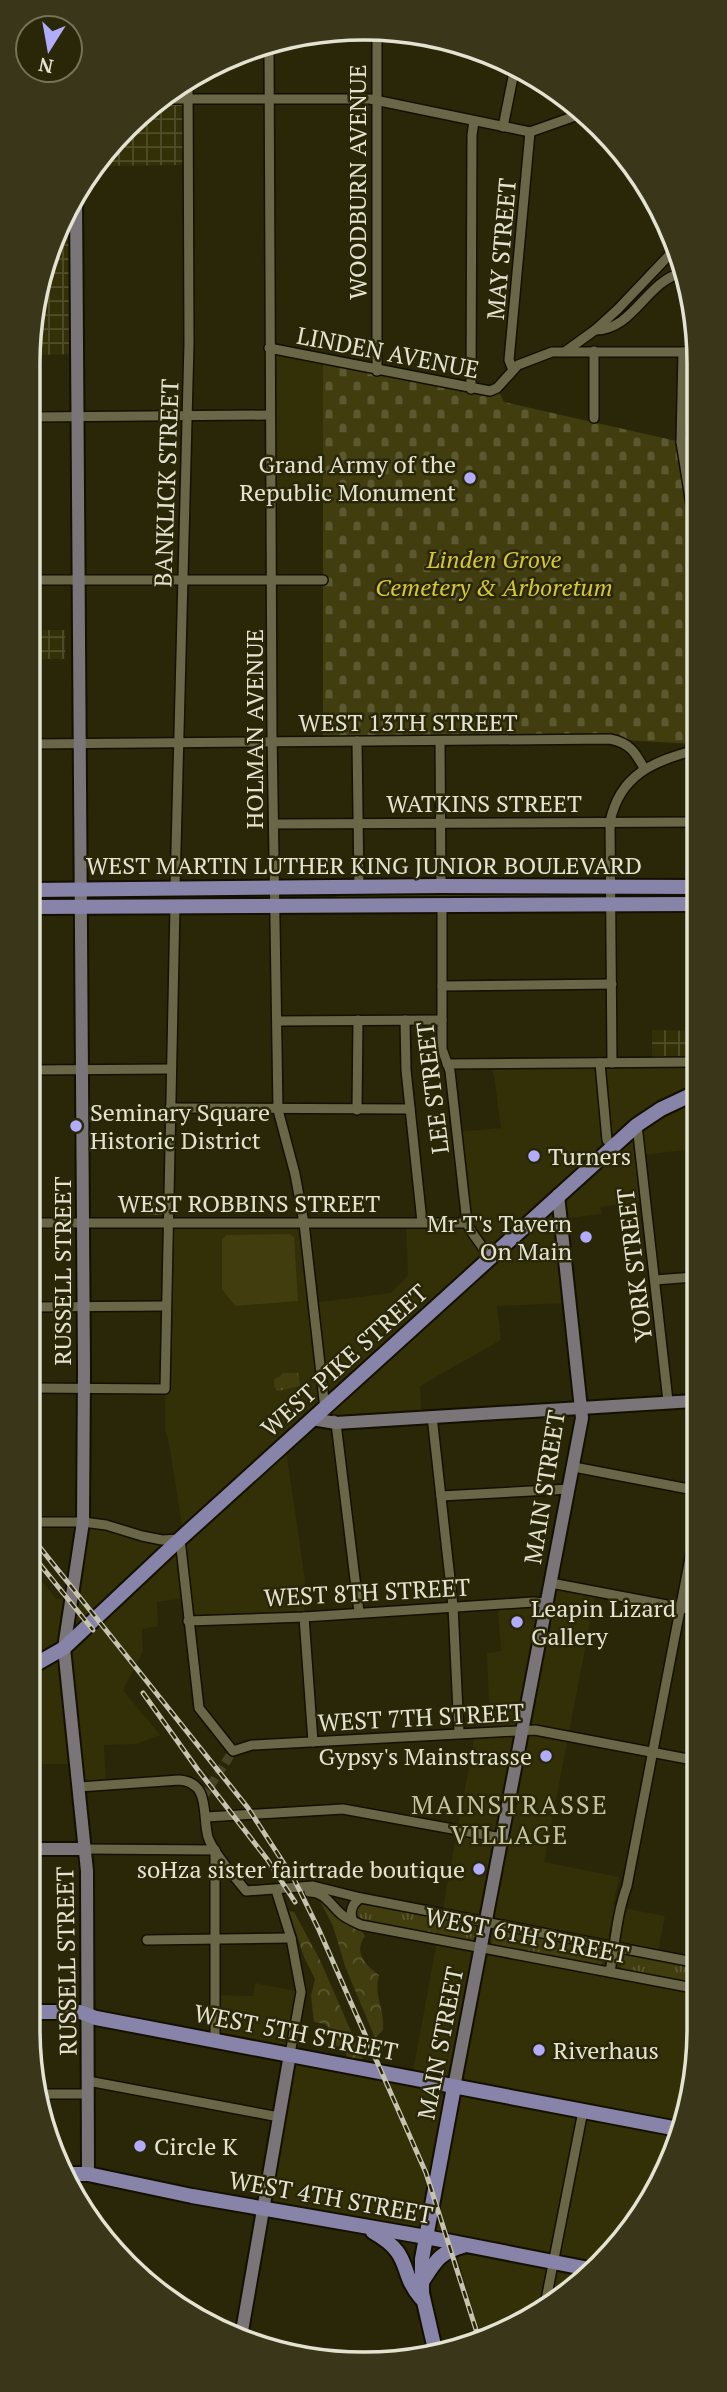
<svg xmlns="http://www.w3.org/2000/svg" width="727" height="2392" font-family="'PT Serif',serif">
<defs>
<pattern id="industrial-grid" width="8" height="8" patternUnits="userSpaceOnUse" patternTransform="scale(1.75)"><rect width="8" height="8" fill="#332f07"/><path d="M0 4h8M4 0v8" fill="none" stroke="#504d2a"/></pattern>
<pattern id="forest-crowns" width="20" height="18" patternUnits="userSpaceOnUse" patternTransform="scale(1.75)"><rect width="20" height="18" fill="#413d0f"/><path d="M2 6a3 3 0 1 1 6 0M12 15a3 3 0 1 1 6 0" fill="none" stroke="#5c5931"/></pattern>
<pattern id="cemetery-stones" width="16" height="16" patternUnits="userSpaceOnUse" patternTransform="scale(1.75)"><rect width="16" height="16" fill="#413d0f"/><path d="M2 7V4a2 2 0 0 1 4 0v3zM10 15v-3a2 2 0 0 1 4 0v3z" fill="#5c5931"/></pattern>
<pattern id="park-tufts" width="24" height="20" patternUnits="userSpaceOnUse" patternTransform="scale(1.75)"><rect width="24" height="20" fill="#413d0f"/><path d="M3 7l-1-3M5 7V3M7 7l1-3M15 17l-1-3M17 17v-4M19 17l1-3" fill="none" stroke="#5c5931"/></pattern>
</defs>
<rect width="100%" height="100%" fill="#2a2709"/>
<g fill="#332f07">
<path d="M269 348 323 359V499L271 498Z"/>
<path d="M695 1062 694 1149 641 1155 645 1201 600 1207 602 1214 561 1219 570 1303 497 1306 501 1340 420 1386 422 1417 312 1419 281 1447 287 1457 305 1580 304 1617 188 1621 186 1598 157 1602 158 1626 142 1629 143 1651 123 1690 160 1735 136 1744 104 1745 106 1785 79 1787 77 1764H29L30 1566 56 1599 73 1597 83 1522 142 1536 180 1539 182 1526 169 1443 165 1429 168 1222 304 1223 312 1303 391 1293 408 1275 406 1222H467L457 1132 501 1128 494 1076 490 1063Z"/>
<path d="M551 1583 596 1592 544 1862 619 1877 613 1906 665 1916 657 1955 693 1962 692 2094 642 2215 550 2307 481 2338 455 2248 263 2209 290 2054 215 2040 216 1995 253 1996 255 1983 301 1992 290 2054 412 2077 475 1734 485 1733 483 1711 489 1704 487 1653 501 1651 498 1612 501 1603H547Z"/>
</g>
<g fill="url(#industrial-grid)">
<path d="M163 99H188L189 165 96 166Z"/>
<path d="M76 197 77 354 34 355 35 298Z"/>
<path d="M33 630H65V659H35V710L33 724Z"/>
<path d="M33 786 40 890 32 899Z"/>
<path d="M652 1030 695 1031V1062L652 1063Z"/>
</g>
<g fill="#413d0f">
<path d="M355 893H564L530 899H322Z"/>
<path d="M164 895H226L197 899H132Z"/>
<path d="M290 1234 294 1237 298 1301 235 1306 222 1289V1240L226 1235Z"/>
</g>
<g fill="url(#forest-crowns)">
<path d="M319 1899H326L359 1927 365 1936C353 1952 365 1965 379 1975 373 1995 385 2009 383 2030L375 2038 345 1966 333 1926Z"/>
<path d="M289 1911 294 1912 320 1960 363 2059 348 2058 342 2047 331 2045 333 2033 325 2024 314 2022 311 1996 315 1979 304 1957Z"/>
</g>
<path fill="url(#cemetery-stones)" d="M323 359 497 388 504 402 681 442 696 536 695 744 605 739 323 741Z"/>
<g fill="url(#park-tufts)">
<path d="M144 1201H162V1215H145Z"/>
<path d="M283 1373H298L300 1386 278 1391 274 1387V1379L279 1377Z"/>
<path d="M364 1903 476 1924 478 1926 475 1941 363 1921 355 1914 357 1906Z"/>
<path d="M495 1928 603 1949 602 1965 600 1967 492 1946 493 1929Z"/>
<path d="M624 1952 693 1965V1984L621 1970 622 1953Z"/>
</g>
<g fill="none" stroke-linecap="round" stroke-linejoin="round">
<path stroke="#464327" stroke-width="9" stroke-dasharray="9 4.5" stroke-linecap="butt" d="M203 1797 233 1751"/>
<g stroke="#131000" stroke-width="12">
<g id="street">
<path d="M377 34V371"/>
<path d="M269 47 272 733 278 1110 295 1174 304 1223 325 1409"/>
<path d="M163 99H370L530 132 581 114"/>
<path d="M503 127 515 67"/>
<path d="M595 330C634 330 646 281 682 273"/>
<path d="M269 348 490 391 497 388 518 365 552 352H696"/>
<path d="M566 351 595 330 618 309 675 249"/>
<path d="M594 351V418"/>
<path d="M683 352 681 442 696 536"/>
<path d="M513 370 509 360 530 132"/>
<path d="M471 389 472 135 474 121"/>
<path d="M34 417 270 415"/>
<path d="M681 442 696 441"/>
<path d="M33 580H323"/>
<path d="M357 741 359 886"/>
<path d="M440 741 441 886"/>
<path d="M33 744 610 739C630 743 635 752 644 768"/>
<path d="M274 824 695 822"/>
<path d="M175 888 189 343 188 80"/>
<path d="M442 904V1049L450 1071 467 1223C472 1237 485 1245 488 1260"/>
<path d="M442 986 612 984"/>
<path d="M405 1020 406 1070 422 1222"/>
<path d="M277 1021 442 1020"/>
<path d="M600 1063 607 1140 613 1146"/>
<path d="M612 1063 610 822C620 774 653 762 695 750"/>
<path d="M447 1064 695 1062"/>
<path d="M32 1070 171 1069"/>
<path d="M170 1108 410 1109"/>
<path d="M357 1110 358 1020"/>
<path d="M637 1125 668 1401"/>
<path d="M31 1223H467"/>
<path d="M655 1280 694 1277"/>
<path d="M31 1307 166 1306"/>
<path d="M30 1388 165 1389 175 906"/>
<path d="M432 1416 453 1606 459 1733"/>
<path d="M334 1420 336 1423 359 1612"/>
<path d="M574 1467 694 1490"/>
<path d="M441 1496 569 1489"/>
<path d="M30 1522H83L106 1525 142 1536 162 1540 180 1539 199 1708 233 1751 252 1745 535 1730 693 1760"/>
<path d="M551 1583 693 1610"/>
<path d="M304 1617 313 1742"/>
<path d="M188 1621 304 1617 533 1602 547 1603"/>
<path d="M79 1787 179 1780C211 1782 202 1816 208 1837 213 1853 235 1877 246 1891L313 1886 361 1898 693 1962"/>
<path d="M206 1817 343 1809 502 1838"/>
<path d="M85 1849 215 1850"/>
<path d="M215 1850V2040"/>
<path d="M276 1890 291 1938 301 1992 290 2054"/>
<path d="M309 1892C325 1892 330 1904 341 1914 347 1919 355 1922 361 1925L693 1988"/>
<path d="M353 1921C349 1912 352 1903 361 1898"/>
<path d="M147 1940 291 1938"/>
<path d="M610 1972C615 1943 617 1913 627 1886L694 1537"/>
<path d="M88 2081 279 2117"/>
<path d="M41 2094H88"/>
<path d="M544 2310 583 2111"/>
</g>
</g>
<g stroke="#131000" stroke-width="16">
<g id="secondary">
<path d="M76 197 84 1371 83 1522 64 1648 87 1871 88 2174"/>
<path d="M312 1419 336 1423 694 1401"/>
<path d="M29 1849H85"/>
<path d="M454 2087 582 1418 558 1195"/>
<path d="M241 2337 290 2054"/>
</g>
</g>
<g stroke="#131000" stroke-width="18">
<g id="primary">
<path d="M32 890 441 886 695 887"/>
<path d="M32 907 695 904"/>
<path d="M29 1668 64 1648 180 1539 637 1125 661 1109 695 1093"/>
<path d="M28 2012H80L96 2018 678 2129"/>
<path d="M64 2174H88L192 2196 426 2237 589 2269"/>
<path d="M373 2232C414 2255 398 2272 421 2298"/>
<path d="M422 2282C436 2260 440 2252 466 2245"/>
<path d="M436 2354 422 2293V2259L454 2087"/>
</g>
</g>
<use href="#street" stroke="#696747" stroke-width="9"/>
<use href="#secondary" stroke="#797578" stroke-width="12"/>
<use href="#primary" stroke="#8884a9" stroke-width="14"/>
<g stroke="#c6c4b0" stroke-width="5">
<g id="rail">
<path d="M30 1535 248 1808 294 1879 319 1930 426 2173 479 2339"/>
<path d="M30 1552 93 1630"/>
<path d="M143 1693 198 1770 267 1859 295 1902"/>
</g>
</g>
<use href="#rail" stroke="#2a2709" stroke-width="2.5" stroke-dasharray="8" stroke-linecap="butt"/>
</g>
<g fill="#b1adfa" stroke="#2a2709" stroke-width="2.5">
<circle cx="470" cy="478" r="7"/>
<circle cx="76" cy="1126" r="7"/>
<circle cx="534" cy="1156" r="7"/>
<circle cx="586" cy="1237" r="7"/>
<circle cx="517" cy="1622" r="7"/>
<circle cx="546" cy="1756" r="7"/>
<circle cx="479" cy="1869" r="7"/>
<circle cx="539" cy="2050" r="7"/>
<circle cx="140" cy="2146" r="7"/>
</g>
<g text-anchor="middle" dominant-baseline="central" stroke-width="5" stroke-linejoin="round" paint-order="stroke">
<g font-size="24" fill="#e4e3d1" stroke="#2a2709">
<text transform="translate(357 182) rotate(-90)">WOODBURN AVENUE</text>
<text transform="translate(501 249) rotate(-85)">MAY STREET</text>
<text transform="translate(388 352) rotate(11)">LINDEN AVENUE</text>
<text transform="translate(166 483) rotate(-88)">BANKLICK STREET</text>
<text x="408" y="722">WEST 13TH STREET</text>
<text transform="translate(254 729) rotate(-90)">HOLMAN AVENUE</text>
<text x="484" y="803">WATKINS STREET</text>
<text x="364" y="865">WEST MARTIN LUTHER KING JUNIOR BOULEVARD</text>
<text transform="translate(432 1088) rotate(-97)">LEE STREET</text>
<text x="249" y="1203">WEST ROBBINS STREET</text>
<text transform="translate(634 1265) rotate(-97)">YORK STREET</text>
<text transform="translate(62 1271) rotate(-90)">RUSSELL STREET</text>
<text transform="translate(344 1360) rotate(-42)">WEST PIKE STREET</text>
<text transform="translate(544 1487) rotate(-81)">MAIN STREET</text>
<text transform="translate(367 1592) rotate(-3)">WEST 8TH STREET</text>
<text transform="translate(421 1717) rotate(-3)">WEST 7TH STREET</text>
<text transform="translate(527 1935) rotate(11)">WEST 6TH STREET</text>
<text transform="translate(66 1961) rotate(-91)">RUSSELL STREET</text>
<text transform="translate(296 2032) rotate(11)">WEST 5TH STREET</text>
<text transform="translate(440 2043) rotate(-79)">MAIN STREET</text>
<text transform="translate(331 2197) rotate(10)">WEST 4TH STREET</text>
</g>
<g font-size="24" fill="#e4e3d1" stroke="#2a2709" text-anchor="start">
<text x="456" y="464" text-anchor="end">Grand Army of the<tspan x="456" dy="28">Republic Monument</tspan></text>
<text x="90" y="1112">Seminary Square<tspan x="90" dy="28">Historic District</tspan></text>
<text x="548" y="1156">Turners</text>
<text x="572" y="1223" text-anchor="end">Mr T's Tavern<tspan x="572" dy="28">On Main</tspan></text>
<text x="531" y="1608">Leapin Lizard<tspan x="531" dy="28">Gallery</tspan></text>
<text x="532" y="1756" text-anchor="end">Gypsy's Mainstrasse</text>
<text x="465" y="1869" text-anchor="end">soHza sister fairtrade boutique</text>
<text x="553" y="2050">Riverhaus</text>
<text x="154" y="2146">Circle K</text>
</g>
<g font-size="24" font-style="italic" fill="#d6c835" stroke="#2a2709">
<text x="494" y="559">Linden Grove<tspan x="494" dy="28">Cemetery &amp; Arboretum</tspan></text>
</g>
<g font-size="26" letter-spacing="2" fill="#c6c3a0" stroke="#2a2709">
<text x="510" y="1804">MAINSTRASSE<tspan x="510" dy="30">VILLAGE</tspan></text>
</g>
</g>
<path d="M0 0H727V2392H0ZM363 40H364A323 323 0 0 1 687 363V2029A323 323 0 0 1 364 2352H363A323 323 0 0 1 40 2029V363A323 323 0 0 1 363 40Z" fill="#393619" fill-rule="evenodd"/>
<path fill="none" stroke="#e4e3d1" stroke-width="3.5" d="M363 40H364A323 323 0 0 1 687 363V2029A323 323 0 0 1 364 2352H363A323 323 0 0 1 40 2029V363A323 323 0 0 1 363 40Z"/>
<g transform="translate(49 49) rotate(191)"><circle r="33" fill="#2a2709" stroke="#747259" stroke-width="2"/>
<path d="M0-5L12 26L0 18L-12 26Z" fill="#b1adfa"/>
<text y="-10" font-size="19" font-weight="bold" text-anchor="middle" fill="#e4e3d1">N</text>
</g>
</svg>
